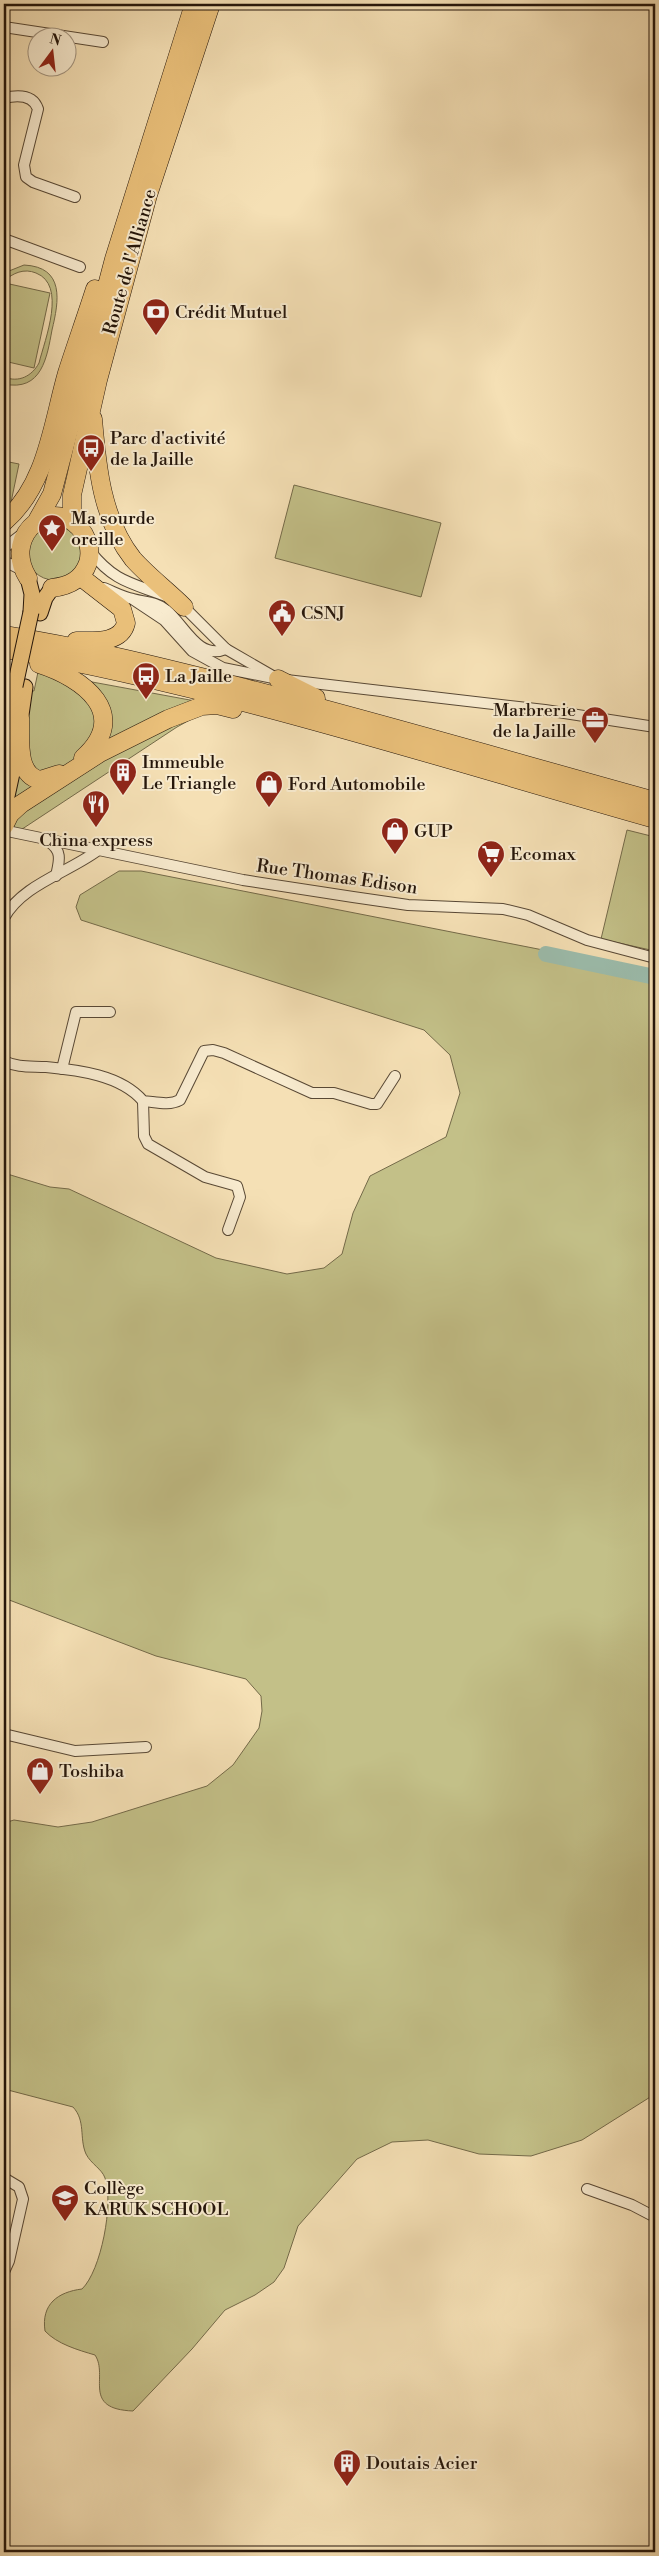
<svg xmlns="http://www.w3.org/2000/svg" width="659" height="2556" font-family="'Libre Bodoni',serif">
<rect width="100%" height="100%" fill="#f5e0b5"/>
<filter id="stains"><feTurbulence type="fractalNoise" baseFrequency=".004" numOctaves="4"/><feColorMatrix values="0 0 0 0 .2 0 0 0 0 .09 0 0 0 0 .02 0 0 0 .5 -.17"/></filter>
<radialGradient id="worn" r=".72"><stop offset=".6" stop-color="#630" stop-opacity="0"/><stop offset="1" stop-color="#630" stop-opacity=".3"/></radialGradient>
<g fill="#c3c088" stroke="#746a49">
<path d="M24 265C65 267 59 301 52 330 47 357 42 392 4 384V377C19 383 32 376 39 363 45 339 67 285 36 273 24 268 13 273 4 281V273Z"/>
<path d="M5 283 50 293 34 368 4 361Z"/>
<path d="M4 461 19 464 10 507 4 505Z"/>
<path d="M294 485 441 523 421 597 275 558Z"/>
<circle cx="54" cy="553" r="27"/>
<path d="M38 672 217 705 177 727 4 841V742L15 688 34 691Z"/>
<path d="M627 830 655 837V951L601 939Z"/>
<path d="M119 871H141L655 972V2094L582 2140 531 2156 479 2154 428 2140 392 2142 357 2159 298 2226 284 2268 274 2282 255 2295 225 2310 192 2349 133 2411C81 2409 109 2376 95 2355 78 2350 57 2344 45 2331 41 2304 58 2292 82 2289 101 2271 114 2203 105 2178 102 2169 91 2164 86 2154 79 2138 86 2121 73 2107L4 2089V1823L14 1820 58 1827 92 1822 207 1786 233 1765 259 1728 262 1711 261 1696 246 1679 156 1656 4 1598V1173L50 1187 69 1189 216 1258 287 1274 324 1268 342 1254 353 1213 370 1176 446 1137 460 1093 450 1055 424 1030 81 920 76 907 80 895Z"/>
</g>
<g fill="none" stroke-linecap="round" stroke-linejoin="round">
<path stroke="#9cbdad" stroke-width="16" d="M546 954 655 977"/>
<g stroke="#584835" stroke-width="12">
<g id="street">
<path d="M4 27 103 42"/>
<path d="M4 98C17 95 33 94 38 109L24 165 26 177 33 182 75 197"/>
<path d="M4 239 80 267"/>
<path d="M4 548 21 535"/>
<path d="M90 551C115 583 133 583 168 597"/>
<path d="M4 561 22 570"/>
<path d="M104 588C114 592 123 597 133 599 144 602 157 602 166 610 184 624 198 661 226 649"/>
<path d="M134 600 164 620 192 651 223 668 278 679 545 710 655 727"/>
<path d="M181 604 226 649 271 675"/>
<path d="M12 832 243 880 353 897 408 905 503 909 528 915 587 940 655 958"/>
<path d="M49 842C63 851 59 862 56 876"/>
<path d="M4 918C22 885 67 873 97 851"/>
<path d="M4 1061C18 1068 31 1066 46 1067 78 1070 121 1075 143 1101 156 1102 169 1106 180 1100L204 1051 213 1050 224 1053 312 1093H334L371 1104H377L395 1076"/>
<path d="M62 1069 76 1012H110"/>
<path d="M143 1101 144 1136 148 1144 205 1177 237 1186 240 1197 228 1230"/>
<path d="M4 1734 75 1751 146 1747"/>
<path d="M4 2178 19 2187 23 2199 9 2261 4 2272"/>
<path d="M587 2189 632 2205 655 2217"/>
</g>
</g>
<g stroke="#24150a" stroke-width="17">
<g id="primary">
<path d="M28 578 32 594 31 612"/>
<path d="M40 613 45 598 52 588"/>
<path d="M4 742 15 686"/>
<path d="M4 810 14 764 25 687"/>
</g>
</g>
<g stroke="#24150a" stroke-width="19">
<g id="highway">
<path d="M93 419C97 467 102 520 133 559 148 576 168 591 184 607"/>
<path d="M38 519 52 494 114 259 194 4"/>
<path d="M4 522C47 485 52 425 67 373 76 345 86 317 95 289"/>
<path d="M77 525 72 512V495L98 380 148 195 211 4"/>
<path d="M28 578C0 533 57 491 84 534 89 543 91 553 88 563 82 580 69 586 52 588"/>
<path d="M4 635C81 647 157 666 233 685 374 721 514 762 655 801"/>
<path d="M76 641C93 641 121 644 126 623L122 609 86 581"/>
<path d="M4 649C225 688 439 758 655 819"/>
<path d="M39 664C83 678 132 714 83 758"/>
<path d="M278 679 316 698"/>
<path d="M20 718C21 736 15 775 40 780L59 774"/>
<path d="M4 826 10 814 21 804 100 753 168 719 202 706 217 705 233 709"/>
</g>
</g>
<use href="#street" stroke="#f8ebcf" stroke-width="10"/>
<use href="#primary" stroke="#eac07a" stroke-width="15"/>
<use href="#highway" stroke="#eac07a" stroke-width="18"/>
<g stroke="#24150a" stroke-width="17" stroke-linecap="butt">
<path id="primary-bridge" d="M15 686 31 612"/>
</g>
<use href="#primary-bridge" stroke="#eac07a" stroke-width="15"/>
</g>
<defs>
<g id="bank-pin" transform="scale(1.4375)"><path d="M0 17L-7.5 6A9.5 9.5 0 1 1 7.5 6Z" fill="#8f2418" stroke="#f8ebcf"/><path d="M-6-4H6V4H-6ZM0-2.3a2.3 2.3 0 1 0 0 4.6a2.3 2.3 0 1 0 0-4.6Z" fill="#fff"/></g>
<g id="bus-pin" transform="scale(1.4375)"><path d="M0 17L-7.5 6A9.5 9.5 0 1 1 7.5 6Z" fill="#8f2418" stroke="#f8ebcf"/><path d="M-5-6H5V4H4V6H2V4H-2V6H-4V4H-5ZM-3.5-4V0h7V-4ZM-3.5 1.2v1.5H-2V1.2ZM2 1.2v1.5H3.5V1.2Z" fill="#fff"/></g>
<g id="sight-pin" transform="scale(1.4375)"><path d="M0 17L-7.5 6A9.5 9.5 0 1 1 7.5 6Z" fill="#8f2418" stroke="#f8ebcf"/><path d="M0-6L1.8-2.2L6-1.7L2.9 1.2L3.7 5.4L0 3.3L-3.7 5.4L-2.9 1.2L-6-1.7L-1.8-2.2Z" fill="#fff"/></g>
<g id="civic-pin" transform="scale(1.4375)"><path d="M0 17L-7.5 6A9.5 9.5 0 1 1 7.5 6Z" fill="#8f2418" stroke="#f8ebcf"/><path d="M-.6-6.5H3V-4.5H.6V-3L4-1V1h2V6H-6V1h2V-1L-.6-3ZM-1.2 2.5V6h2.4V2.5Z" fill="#fff"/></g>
<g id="office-pin" transform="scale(1.4375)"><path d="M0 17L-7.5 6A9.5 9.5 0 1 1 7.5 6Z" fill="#8f2418" stroke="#f8ebcf"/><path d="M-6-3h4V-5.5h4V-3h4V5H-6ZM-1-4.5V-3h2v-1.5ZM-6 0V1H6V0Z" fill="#fff"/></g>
<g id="building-pin" transform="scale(1.4375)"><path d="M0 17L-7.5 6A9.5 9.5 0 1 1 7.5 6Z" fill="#8f2418" stroke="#f8ebcf"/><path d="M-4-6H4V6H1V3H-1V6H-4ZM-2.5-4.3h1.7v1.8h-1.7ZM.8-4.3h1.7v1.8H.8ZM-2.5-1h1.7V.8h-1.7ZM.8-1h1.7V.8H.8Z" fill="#fff"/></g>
<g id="shop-pin" transform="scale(1.4375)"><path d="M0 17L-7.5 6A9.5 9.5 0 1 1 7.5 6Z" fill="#8f2418" stroke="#f8ebcf"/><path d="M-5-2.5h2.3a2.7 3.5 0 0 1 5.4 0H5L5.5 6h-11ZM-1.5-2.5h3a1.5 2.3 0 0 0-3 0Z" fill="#fff"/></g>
<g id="restaurant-pin" transform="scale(1.4375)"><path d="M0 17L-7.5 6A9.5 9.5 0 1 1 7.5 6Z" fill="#8f2418" stroke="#f8ebcf"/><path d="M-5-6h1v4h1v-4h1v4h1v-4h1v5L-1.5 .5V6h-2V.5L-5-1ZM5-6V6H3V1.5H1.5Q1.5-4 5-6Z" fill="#fff"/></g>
<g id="supermarket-pin" transform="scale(1.4375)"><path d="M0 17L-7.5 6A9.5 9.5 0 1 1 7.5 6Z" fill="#8f2418" stroke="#f8ebcf"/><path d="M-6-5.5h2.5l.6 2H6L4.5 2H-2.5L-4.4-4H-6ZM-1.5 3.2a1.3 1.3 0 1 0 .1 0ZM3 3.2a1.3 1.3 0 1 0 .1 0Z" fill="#fff"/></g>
<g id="school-pin" transform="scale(1.4375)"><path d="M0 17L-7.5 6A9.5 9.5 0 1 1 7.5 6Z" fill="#8f2418" stroke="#f8ebcf"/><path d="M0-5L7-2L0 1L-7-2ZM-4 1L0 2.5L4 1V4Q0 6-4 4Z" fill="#fff"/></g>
</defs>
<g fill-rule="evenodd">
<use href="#bank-pin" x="156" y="312"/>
<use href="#bus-pin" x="91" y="448"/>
<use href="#sight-pin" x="52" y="528"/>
<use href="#civic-pin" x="282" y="613"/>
<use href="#bus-pin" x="146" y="676"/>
<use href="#office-pin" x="595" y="720"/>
<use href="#building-pin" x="123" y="772"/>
<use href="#shop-pin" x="269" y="784"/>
<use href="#restaurant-pin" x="96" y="804"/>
<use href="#shop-pin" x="395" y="831"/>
<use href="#supermarket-pin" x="491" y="854"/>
<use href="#shop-pin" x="40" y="1771"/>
<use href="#school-pin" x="65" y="2198"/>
<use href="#building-pin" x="347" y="2463"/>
</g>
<g text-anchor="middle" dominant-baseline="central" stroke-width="4" stroke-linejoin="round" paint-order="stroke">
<g font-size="18" fill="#24150a" stroke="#f8ebcf">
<text transform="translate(130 262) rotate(-74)">Route de l'Alliance</text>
<text transform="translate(337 877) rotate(8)">Rue Thomas Edison</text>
</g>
<g font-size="18" fill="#24150a" stroke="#f8ebcf" text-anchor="start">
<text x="175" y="312">Crédit Mutuel</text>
<text x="110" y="438">Parc d'activité<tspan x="110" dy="21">de la Jaille</tspan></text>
<text x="71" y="518">Ma sourde<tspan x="71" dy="21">oreille</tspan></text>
<text x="301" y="613">CSNJ</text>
<text x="165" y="676">La Jaille</text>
<text x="576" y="710" text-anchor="end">Marbrerie<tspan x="576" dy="21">de la Jaille</tspan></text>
<text x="142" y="762">Immeuble<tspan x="142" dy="21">Le Triangle</tspan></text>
<text x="288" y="784">Ford Automobile</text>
<text x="414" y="831">GUP</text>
<text x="96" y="840" text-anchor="middle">China express</text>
<text x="510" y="854">Ecomax</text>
<text x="59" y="1771">Toshiba</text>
<text x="84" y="2188">Collège<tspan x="84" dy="21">KARUK SCHOOL</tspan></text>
<text x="366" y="2463">Doutais Acier</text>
</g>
</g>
<rect width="659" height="2556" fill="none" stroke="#f5e0b5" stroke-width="20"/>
<rect x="5" y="5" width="649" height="2546" fill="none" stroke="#24150a" stroke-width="2.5"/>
<rect x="10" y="10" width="639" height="2536" fill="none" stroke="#24150a"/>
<g transform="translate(52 52) rotate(15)"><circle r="24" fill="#f8ebcf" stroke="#a39580"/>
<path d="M0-4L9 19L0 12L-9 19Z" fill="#8f2418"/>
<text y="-8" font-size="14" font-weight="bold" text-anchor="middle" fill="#24150a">N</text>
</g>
<rect width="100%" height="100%" filter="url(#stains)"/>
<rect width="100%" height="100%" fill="url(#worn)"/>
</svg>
